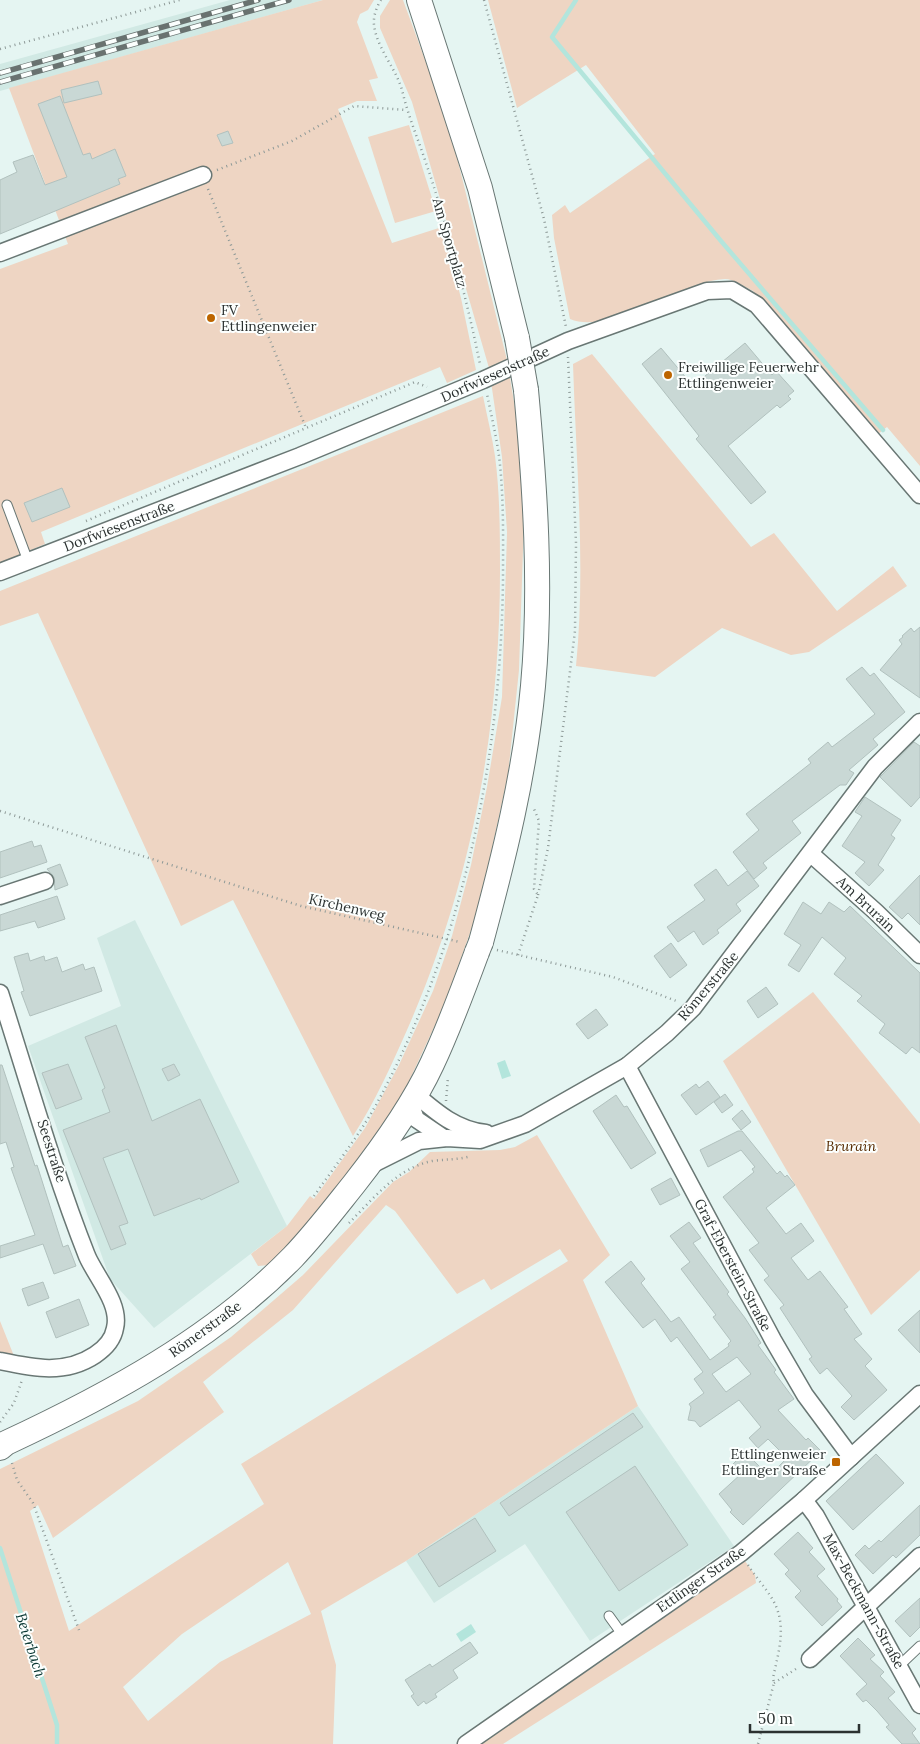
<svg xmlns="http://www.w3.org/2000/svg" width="920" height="1744" font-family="Lora,serif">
<rect width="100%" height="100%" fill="#e5f5f2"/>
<g fill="#d1e9e4">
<path d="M230 0H323L0 91V64Z"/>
<path d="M135 920 287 1226 154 1328 110 1279 28 1046 121 1006 97 938Z"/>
<path d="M638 1406 734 1546 590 1641 525 1544 434 1603 406 1561Z"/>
</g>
<g fill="#eed5c3" fill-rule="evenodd">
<path d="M323 0H374L368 10 360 14 357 22 378 78 369 80 377 101H357L338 109 392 243 442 227 461 298 476 370 447 383 440 367 41 532 45 544 0 563V269L68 244 9 88Z"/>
<path d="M390 0H403L449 125 507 360 516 414 525 490 519 670 508 775 479 908 443 1008 404 1092 367 1149 328 1201 269 1265 258 1266 251 1254 287 1226 310 1196 314 1199 365 1128 399 1065 433 991 452 936 471 865 487 787 502 697 507 532 502 457 489 368 412 102 380 28V16Z"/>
<path d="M488 0H920V466L887 427 878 434 753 291C745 287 733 279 725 279 680 281 610 336 570 319L554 238 552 215 565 205 570 213 655 154 586 65 517 108Z"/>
<path d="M409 125 436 211 395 223 368 137Z"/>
<path d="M592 354 751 547 774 533 837 611 893 566 907 586 809 652 791 655 722 628 655 677 576 666C586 566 576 464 573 364Z"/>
<path d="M483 396C487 416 492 436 495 456 500 494 500 534 500 572 500 729 471 885 407 1030 391 1066 375 1102 353 1136L233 900 181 926 38 613 0 626V591Z"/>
<path d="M813 992 920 1124V1270L871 1315 723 1061Z"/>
<path d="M537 1135 610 1255 583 1280 638 1406 406 1561 321 1611 336 1665 333 1744H0V1469L138 1401 231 1337 303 1275 393 1182 409 1172 430 1152 500 1150 515 1147ZM386 1205 395 1211 457 1294 484 1279 491 1290 560 1249 568 1261 241 1464 264 1504 69 1631 30 1511 38 1505 53 1538 224 1412 203 1382 293 1310ZM288 1562 311 1614 220 1662 148 1721 123 1687 182 1634Z"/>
<path d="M0 1321 14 1356 0 1353Z"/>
<path d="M745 1561 755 1575 756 1583 503 1744H477L604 1660Z"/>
</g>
<g fill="#b3e5dc">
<path d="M505 1060 511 1076 502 1079 497 1063Z"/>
<path d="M471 1624 476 1632 461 1642 456 1634Z"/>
</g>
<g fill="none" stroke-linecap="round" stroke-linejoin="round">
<g stroke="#b3e5dc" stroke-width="4.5">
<path d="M576 0 552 37 721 241 883 430"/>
<path d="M0 1548 57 1725V1744"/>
</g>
</g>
<g fill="#c9d8d5" stroke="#b1c1be" fill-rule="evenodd">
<path d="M98 81 102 94 64 103 61 90Z"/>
<path d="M60 96 83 155 90 153 92 159 115 149 126 176 118 179 120 184 0 234V180L17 172 13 162 33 155 45 185 67 177 38 104Z"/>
<path d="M228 131 233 143 222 146 217 135Z"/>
<path d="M745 343 772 375 776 371 794 391 788 396 791 399 780 408 777 405 728 446 766 492 751 504 696 439 699 436 642 364 661 348 693 386Z"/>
<path d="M62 488 70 507 32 522 24 503Z"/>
<path d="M920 627V698L880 670 902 644 899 640 903 637 902 636 911 628 914 632Z"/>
<path d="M862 667 870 676 874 673 905 712 873 739 878 745 849 770 854 773 846 785H840L792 821 801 833 763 863 767 868 754 879 733 852 759 830 746 814 811 763 808 759 828 742 832 747 875 714 846 679Z"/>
<path d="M914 742 920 746V797L911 807 880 777Z"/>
<path d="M865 797 901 820 891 835 895 838 878 865 884 870 869 886 855 873 865 862 842 846 862 816 855 812Z"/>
<path d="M32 841 34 847 41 845 47 862 0 878V852Z"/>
<path d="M60 864 68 885 55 890 54 877 47 869Z"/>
<path d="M716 869 728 886 747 871 759 886 736 904 741 911 717 930 719 933 703 945 694 931 678 942 667 927 705 900 694 885Z"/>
<path d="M920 875V925L908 913 902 919 889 907Z"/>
<path d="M57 896 65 919 38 928 35 921 0 931V915Z"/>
<path d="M803 902 821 914 829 902 844 912 850 906 920 973V1053L912 1047 906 1054 879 1033 885 1024 857 1001 862 996 834 974 846 958 822 937 799 972 788 965 801 945 784 934Z"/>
<path d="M671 943 687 965 670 978 654 956Z"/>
<path d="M28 953 30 961 44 956 45 961 57 957 62 972 83 964 85 970 94 967 102 991 30 1016 21 992 24 991 14 957Z"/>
<path d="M766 987 778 1004 758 1018 747 1001Z"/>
<path d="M596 1009 608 1025 588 1039 576 1024Z"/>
<path d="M116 1025 152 1121 200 1099 239 1182 201 1200 200 1198 154 1216 128 1149 103 1158 128 1223 119 1226 126 1244 111 1250 63 1130 110 1112 102 1090 105 1088 85 1037Z"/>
<path d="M68 1064 82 1099 56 1109 42 1073Z"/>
<path d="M174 1064 180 1075 168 1081 162 1069Z"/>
<path d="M0 1065H2L35 1166 37 1165 63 1247 68 1245 76 1266 54 1274 43 1244 0 1258V1246L35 1235 11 1168 14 1167 6 1142 0 1144Z"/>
<path d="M708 1081 720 1097 696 1115 681 1095 696 1084 699 1088Z"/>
<path d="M725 1094 733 1105 722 1113 714 1102Z"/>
<path d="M616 1095 624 1107 627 1106 656 1153 631 1169 593 1111Z"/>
<path d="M742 1110 751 1122 741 1130 732 1119Z"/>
<path d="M738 1131H742L777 1174 780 1171 785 1177 787 1175 795 1185 766 1208 786 1234 801 1223 814 1241 791 1258 808 1280 820 1271 848 1307 844 1309 862 1334 854 1339 872 1359 865 1366 887 1390 854 1420 841 1407 852 1396 827 1368 820 1374 809 1359 812 1357 780 1308 784 1305 764 1280 769 1276 749 1250 759 1243 723 1197 754 1172 752 1169 755 1167 741 1150 708 1167 700 1150Z"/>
<path d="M671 1178 680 1195 660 1205 651 1189Z"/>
<path d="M689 1222 701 1238 693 1243 729 1292 727 1294 745 1318 761 1343 758 1345 776 1370 774 1372 794 1399 778 1410 806 1440 808 1438 821 1451 743 1525 730 1512 732 1510 719 1494 741 1474 732 1465 737 1460 734 1458 743 1450 769 1476 787 1458 768 1439 758 1448 749 1438 761 1427 739 1400 700 1427 695 1421 688 1420 691 1407 689 1404 704 1393 694 1379 703 1372 677 1337 671 1342 655 1319 643 1328 605 1282 631 1261 645 1279 641 1283 671 1322 679 1317 710 1360 729 1346 728 1344 731 1341 713 1317 716 1315 681 1269 690 1262 670 1236ZM737 1357 751 1374 726 1392 712 1374Z"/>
<path d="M43 1282 49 1298 28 1306 22 1289Z"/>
<path d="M79 1299 89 1325 56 1338 46 1312Z"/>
<path d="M920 1310V1353L898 1330Z"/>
<path d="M633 1413 643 1427 509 1516 500 1503Z"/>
<path d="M876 1454 904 1483 853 1530 826 1501Z"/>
<path d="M635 1466 688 1545 619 1591 566 1512Z"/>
<path d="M920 1505V1535L896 1558 893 1555 873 1574 855 1555 865 1545 869 1549 879 1540 881 1542Z"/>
<path d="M475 1518 496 1551 439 1587 418 1554Z"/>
<path d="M798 1532 813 1548 809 1552 825 1569 817 1576 838 1599 837 1601 842 1607 822 1626 795 1597 801 1591 785 1574 789 1570 774 1554Z"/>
<path d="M920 1598V1627L910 1637 895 1621Z"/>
<path d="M858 1638 875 1655 870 1659 884 1672 880 1676 895 1692 888 1698 916 1729 912 1733 920 1744H902L886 1727 889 1725 877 1711 866 1700 863 1702 856 1694 867 1684 840 1656Z"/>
<path d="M470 1642 478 1653 453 1670 458 1678 435 1694 437 1697 426 1704 424 1701 418 1706 411 1696 414 1694 405 1680 430 1664 432 1667Z"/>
</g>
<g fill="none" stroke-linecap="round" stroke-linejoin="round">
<g stroke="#697774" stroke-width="11">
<g id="service">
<path d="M7 505 28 561"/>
<path d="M609 1616 622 1634"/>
<path d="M900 1665 920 1646"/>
</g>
</g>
<g stroke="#697774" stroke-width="19">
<g id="minor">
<path d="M0 253 203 175"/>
<path d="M0 572 300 456 483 380 568 341 707 291 732 290 757 305 920 495"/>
<path d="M811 854 876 912 920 955"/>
<path d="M0 896 45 881"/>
<path d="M0 993C28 1080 53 1170 87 1256 96 1277 121 1304 115 1328 113 1340 104 1349 95 1355 65 1375 33 1368 0 1361"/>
<path d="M627 1066 773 1340 805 1395 851 1457"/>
<path d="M415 1094C437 1113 457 1130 486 1133"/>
<path d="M410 1103 416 1119 444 1138"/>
<path d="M373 1164 419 1141 447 1138 480 1140 525 1124 627 1066 667 1033 693 1008 875 767 920 722"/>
<path d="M804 1500 816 1516 920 1705"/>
<path d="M810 1659 920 1556"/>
<path d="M466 1744 741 1553 804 1500 920 1394"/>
</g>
</g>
<g stroke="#697774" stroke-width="26">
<g id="secondary">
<path d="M419 0 480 188 517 338"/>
<path d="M481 942C504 857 525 773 533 686 542 587 535 488 526 390"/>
<path d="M0 1448 6 1443C109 1395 213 1339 293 1257 315 1234 334 1209 354 1184 383 1147 412 1107 432 1064 449 1028 463 990 477 952"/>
</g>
</g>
<g stroke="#8d9997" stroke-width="2.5" stroke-dasharray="1 4" stroke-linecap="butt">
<path d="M381 0C377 6 373 16 374 25 377 50 398 70 403 94 409 118 418 139 426 163 448 228 466 296 480 364"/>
<path d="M484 0 544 219 566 327"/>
<path d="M0 49 180 0"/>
<path d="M217 170 292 141 354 106 406 110"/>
<path d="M208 189 306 428"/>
<path d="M86 521 415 382 427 387"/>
<path d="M0 811 301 906 460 942"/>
<path d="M538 895 548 848 575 631 576 543 568 357"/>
<path d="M497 950 613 977 679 1002"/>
<path d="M518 955 538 895 534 889 539 821 534 809"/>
<path d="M446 1101 448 1077"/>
<path d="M314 1196C335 1166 358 1137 376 1105 463 945 501 760 503 579 503 538 504 497 499 456 496 435 491 414 487 394"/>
<path d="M349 1223C373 1199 397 1168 432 1161 446 1159 458 1160 471 1156"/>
<path d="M0 1422 14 1403 22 1380"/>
<path d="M12 1463 17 1480 33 1503 79 1630"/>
<path d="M748 1565C755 1576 764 1586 771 1597 788 1623 779 1650 773 1678L774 1683 758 1744"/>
<path d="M774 1683 799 1667"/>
</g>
<use href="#service" stroke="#fff" stroke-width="9"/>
<use href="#minor" stroke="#fff" stroke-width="16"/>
<use href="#secondary" stroke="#fff" stroke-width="24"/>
<g stroke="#697270" stroke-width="5.5">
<g id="rail">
<path d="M0 73 258 0"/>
<path d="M0 82 289 0"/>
</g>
</g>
<use href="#rail" stroke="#fcfffe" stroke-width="4" stroke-dasharray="11" stroke-linecap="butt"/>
<g stroke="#697774" stroke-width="26" stroke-linecap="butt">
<g id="secondary-bridge">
<path d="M517 338 526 390"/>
<path d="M477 952 481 942"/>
</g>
</g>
<use href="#secondary-bridge" stroke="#fff" stroke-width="24"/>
</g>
<g fill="#bd6500" stroke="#fcfffe" stroke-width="2">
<circle cx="211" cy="318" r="5"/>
<circle cx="668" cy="375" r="5"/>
<rect x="831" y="1457" width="10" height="10" rx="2.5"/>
</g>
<g text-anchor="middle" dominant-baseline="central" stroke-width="4" stroke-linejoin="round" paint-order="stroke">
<g font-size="14" fill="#2b3130" stroke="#fcfffe">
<text transform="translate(450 243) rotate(74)">Am Sportplatz</text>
<text transform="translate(495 374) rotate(-24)">Dorfwiesenstraße</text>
<text transform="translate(119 526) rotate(-21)">Dorfwiesenstraße</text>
<text transform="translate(866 904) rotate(43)">Am Brurain</text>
<text transform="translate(347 907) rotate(13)">Kirchenweg</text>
<text transform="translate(708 986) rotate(-50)">Römerstraße</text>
<text transform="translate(52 1151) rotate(72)">Seestraße</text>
<text transform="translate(733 1265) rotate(62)">Graf-Eberstein-Straße</text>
<text transform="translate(205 1329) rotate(-36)">Römerstraße</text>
<text transform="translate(701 1579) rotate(-35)">Ettlinger Straße</text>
<text transform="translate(864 1601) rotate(61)">Max-Beckmann-Straße</text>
</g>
<g font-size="14" fill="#2b3130" stroke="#fcfffe" text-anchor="start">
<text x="221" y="310">FV<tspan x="221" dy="16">Ettlingenweier</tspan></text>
<text x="678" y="367">Freiwillige Feuerwehr<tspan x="678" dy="16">Ettlingenweier</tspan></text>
<text x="826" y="1454" text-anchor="end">Ettlingenweier<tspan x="826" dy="16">Ettlinger Straße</tspan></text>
</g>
<g font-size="14" font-style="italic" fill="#572b00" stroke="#fcfffe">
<text x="851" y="1146">Brurain</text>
</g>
<g font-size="15" font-style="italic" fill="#0b3934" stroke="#fcfffe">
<text transform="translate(31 1645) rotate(72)">Beierbach</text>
</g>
</g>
<path d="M750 1724v8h109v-8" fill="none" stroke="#2b3130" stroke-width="2.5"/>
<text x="758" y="1724" font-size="15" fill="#2b3130" stroke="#fcfffe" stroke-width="4" paint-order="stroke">50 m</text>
</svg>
